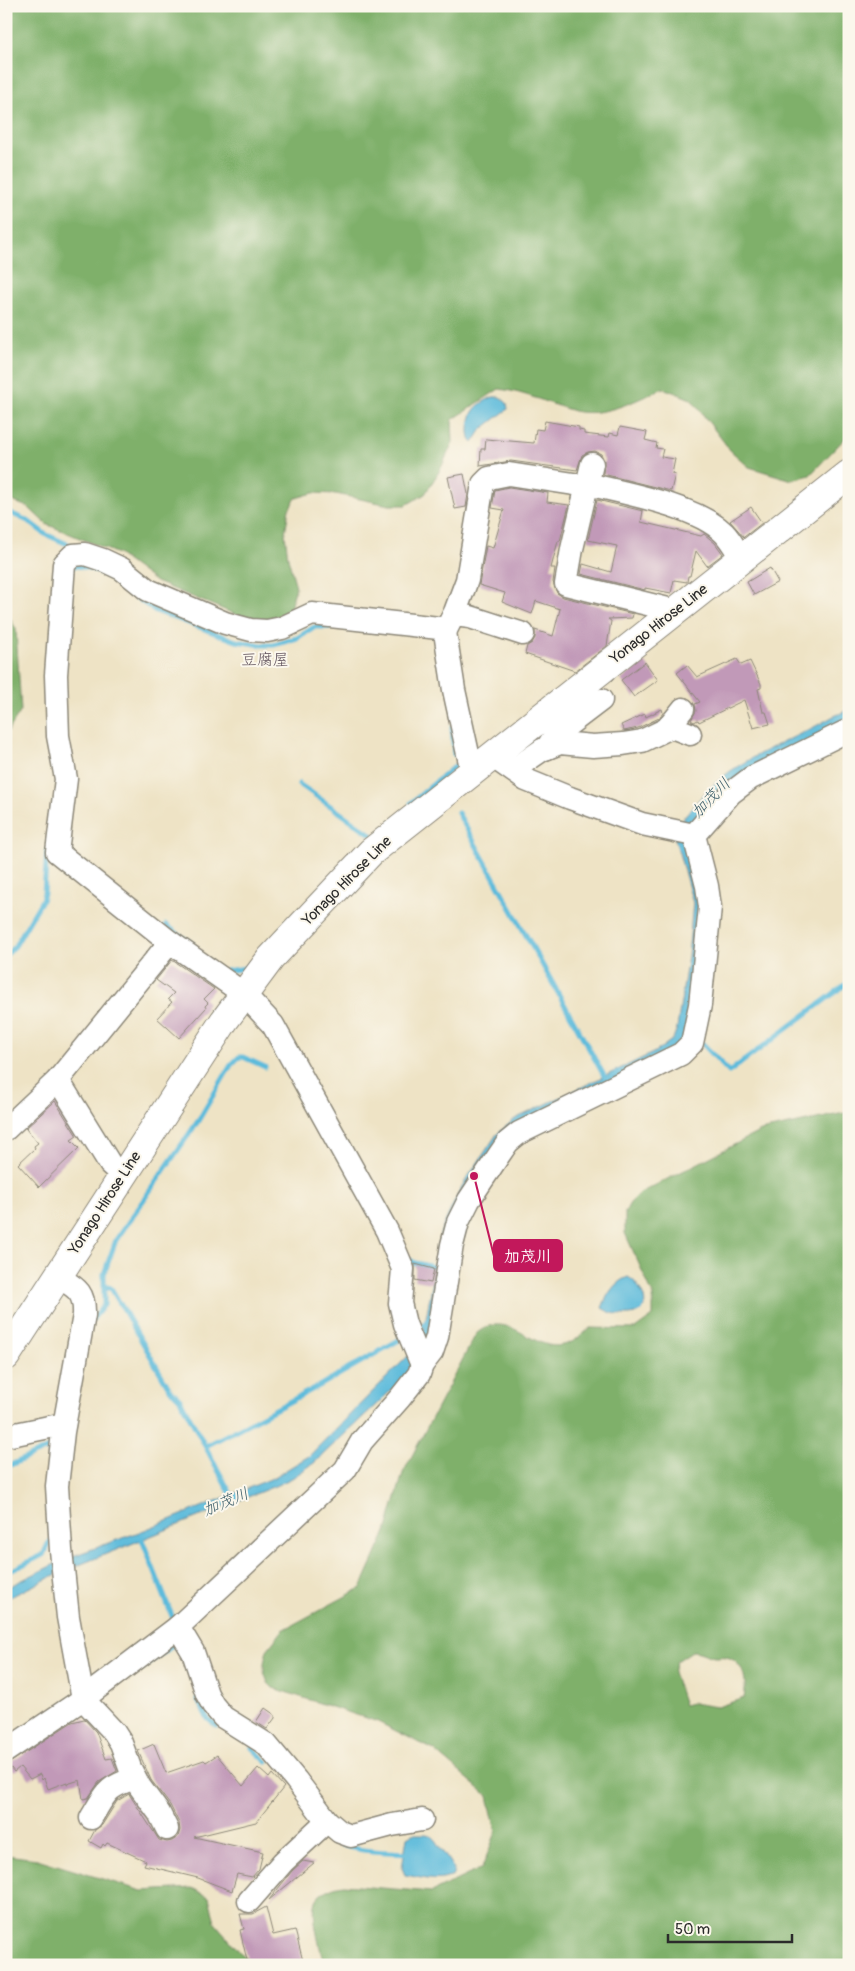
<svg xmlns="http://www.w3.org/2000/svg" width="855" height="1971" font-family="Pangolin,'Klee One',sans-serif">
<rect width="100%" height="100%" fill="#fbf7ec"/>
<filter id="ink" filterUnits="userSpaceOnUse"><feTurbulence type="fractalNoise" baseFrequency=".02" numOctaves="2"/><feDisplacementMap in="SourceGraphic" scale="10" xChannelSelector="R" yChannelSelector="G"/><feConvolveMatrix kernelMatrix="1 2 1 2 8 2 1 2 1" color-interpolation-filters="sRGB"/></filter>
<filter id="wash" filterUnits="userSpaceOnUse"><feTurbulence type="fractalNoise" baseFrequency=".0096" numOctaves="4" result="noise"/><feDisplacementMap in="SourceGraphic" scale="20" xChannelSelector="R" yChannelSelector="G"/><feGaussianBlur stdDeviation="1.12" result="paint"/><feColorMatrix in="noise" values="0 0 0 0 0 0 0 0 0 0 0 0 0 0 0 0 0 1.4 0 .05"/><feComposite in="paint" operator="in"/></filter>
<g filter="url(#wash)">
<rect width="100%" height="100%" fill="#eee3c5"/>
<g fill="#7fb06b" stroke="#556e4b" fill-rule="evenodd">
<path d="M6 6H849V434L810 475 792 480 749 467 730 450 691 399 663 388C637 400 604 418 574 411 549 404 525 392 499 389L452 420 453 442 440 470 425 494 406 505H389L336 494 313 493 296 498 289 509 285 533 288 558 296 587 290 608 273 619 254 622 156 582 118 554 46 524 28 507 6 499Z"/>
<path d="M6 611 16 629 21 711 6 734Z"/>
<path d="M849 1112V1965H324C321 1950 309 1911 317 1899 322 1890 335 1886 344 1885L432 1892 482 1868 496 1832 488 1796 434 1750 378 1722 273 1688 268 1683 264 1672V1663L267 1650 283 1630 361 1588 386 1532 403 1473 476 1334C510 1305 533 1356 567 1344 576 1341 583 1334 590 1328L635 1329 653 1316V1295L625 1233V1212L630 1203 640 1193 761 1131ZM692 1651C701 1651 707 1656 715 1657 719 1657 723 1656 727 1657 745 1663 747 1682 744 1698L717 1707 692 1703 684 1705 673 1672 677 1661Z"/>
<path d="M6 1855 37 1859 142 1891 192 1888 209 1897 215 1923 251 1965H6Z"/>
</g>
<g fill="#5dbbdb" stroke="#447383">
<path d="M493 397H500L507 403 508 409 482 429 473 443C469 439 470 437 469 432 469 412 475 405 493 397Z"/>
<path d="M849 708V725L698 823 704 888 687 1042 516 1133 485 1172 439 1312 415 1368 314 1463 292 1478 275 1486 59 1573 6 1599V1588L65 1559 142 1531 273 1478 309 1456 412 1352 423 1334 435 1270 436 1251 441 1231 449 1213 462 1186 497 1134 515 1119 657 1051 673 1039 677 1028 688 956 693 903 674 835 676 826C695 804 714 780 740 765 769 747 802 735 832 717 838 714 844 713 849 708Z"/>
<path d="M628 1277C635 1281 637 1284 641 1291 657 1320 617 1319 602 1308 607 1295 614 1282 628 1277Z"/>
<path d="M412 1834H426L430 1835 435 1840 454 1869 453 1875C440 1884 419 1877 405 1875L402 1868 407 1837Z"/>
</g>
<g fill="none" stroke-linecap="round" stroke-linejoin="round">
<g stroke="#5dbbdb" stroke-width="5">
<path d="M6 511 28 521 45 534 74 547"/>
<path d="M71 566C107 565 128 595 156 611L236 641 262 645H274L297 638 314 627H330"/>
<path d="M452 728 454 754"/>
<path d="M299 784 372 835"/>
<path d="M411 803 455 766"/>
<path d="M458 813 607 1081"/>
<path d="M166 925 192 944"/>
<path d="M6 955 15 946 42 900 44 893 47 850"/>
<path d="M226 971 246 968 250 964"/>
<path d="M703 1044 729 1072 849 982"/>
<path d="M408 1259 415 1263 438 1268"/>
<path d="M92 1320 104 1305V1290"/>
<path d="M414 1331 429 1321"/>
<path d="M206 1446 319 1386 399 1340"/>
<path d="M6 1467 49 1448 50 1454"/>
<path d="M233 1498 180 1399 169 1388 111 1288 108 1287 104 1290V1274L116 1240 198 1121 231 1065 239 1057H243L265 1067"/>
<path d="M141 1537 174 1621"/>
<path d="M6 1573 43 1555 48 1544 52 1540"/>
<path d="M138 1671 174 1645 181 1651"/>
<path d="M197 1699 208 1719 217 1726"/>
<path d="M252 1748 267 1762"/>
<path d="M324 1836C354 1854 378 1851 411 1853"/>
</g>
</g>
<g id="blocks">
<g fill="#c199b8">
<path d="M545 421 579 427V430L584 431V434L609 437 610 433 618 435 620 427 647 432 645 440 657 443 656 448 663 449 661 457 675 459 672 474H675L671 491 603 474 604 460 601 454 595 451 588 452 582 455 577 470 511 461 480 466 481 449H485L486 439 534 443 536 429 543 430Z"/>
<path d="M464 474 468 494 466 507 455 509 448 477Z"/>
<path d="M509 487 548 493 547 502 569 505 560 541H558L551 568H555L553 582 557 593 563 597 633 614 632 618 608 619 611 621 607 646 575 671 525 654 527 646 532 643 535 638V630L553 636 560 609 536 601 532 614 502 602 505 593 479 585 486 546 493 548 504 510 492 508 495 490Z"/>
<path d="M597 500 643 511 641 522 701 536 704 534 715 543 723 554 707 566 696 551 690 576H688L687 582 674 580 671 593 645 588V590L581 574 583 564 611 572 617 546 588 540Z"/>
<path d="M751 507 762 523 744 537 730 521Z"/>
<path d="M770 568 778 582 754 595 747 582Z"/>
<path d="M737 659 741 665 750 661 761 684V688L758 689 763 712H766L770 724 753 728 744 700 699 722 698 720 694 722 691 720 696 711 695 704 700 702 677 673 687 665 697 677Z"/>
<path d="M645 662 658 680 634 697 621 680Z"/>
<path d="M662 709 663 713 659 718 638 728 624 731 621 725 645 714 646 717Z"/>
<path d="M172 960 214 989 204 999 208 1003 205 1006 206 1008 179 1038 157 1018 172 1002 168 999 174 993 156 980Z"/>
<path d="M55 1101 77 1136 71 1140 79 1148 39 1187 18 1164 35 1148 34 1146 38 1143 26 1128Z"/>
<path d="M415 1264 434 1269 431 1283 415 1280Z"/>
<path d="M265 1708 275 1715V1718L267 1729 256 1722Z"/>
<path d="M84 1719 96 1732 106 1759 112 1758 117 1771 99 1782 88 1798 83 1799 80 1780 67 1784V1782L48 1789 44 1778 42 1780 40 1774 30 1779 20 1767 14 1772 8 1764 72 1722Z"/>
<path d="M154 1744 166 1773 204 1760 206 1762 217 1755 243 1786 258 1768 269 1778 272 1774 284 1787 256 1822 194 1837 263 1852 259 1869 252 1877 237 1874 232 1891 198 1878 144 1865 146 1861 107 1843 105 1846 103 1844 101 1848 89 1841 95 1830 102 1825 117 1801 129 1794 159 1840 167 1842 172 1841 178 1837 180 1830 179 1823 170 1805 151 1780 138 1751Z"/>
<path d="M303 1861 314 1863 269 1900 292 1871Z"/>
<path d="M266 1907 273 1935 295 1930 304 1965H248L240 1930 244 1929 240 1914H253Z"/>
</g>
</g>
</g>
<g filter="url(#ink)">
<use href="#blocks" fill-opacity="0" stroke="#8c8778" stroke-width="1"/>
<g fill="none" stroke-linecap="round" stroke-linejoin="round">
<g stroke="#8c8778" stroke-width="25">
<g id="minor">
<path d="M592 464 572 549 566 584 676 611"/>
<path d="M587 484C625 493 697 506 724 533 731 540 736 550 741 558"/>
<path d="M454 615 470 617 523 634"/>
<path d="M445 632 455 612 467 580 483 484 489 478 509 474 587 486"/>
<path d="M669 726 690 734"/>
<path d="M547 748 555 735 601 700"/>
<path d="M492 756 526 780 570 798 642 824 694 835"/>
<path d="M513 770 542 750 560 743 593 746 623 744 642 741 667 729 683 709"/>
<path d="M694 835 731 793 751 778 849 730"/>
<path d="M58 1080 110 1164 123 1176"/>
<path d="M6 1129 58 1080 170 942"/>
<path d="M57 1276C76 1288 85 1291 84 1315L63 1432 57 1486 61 1550 68 1617 83 1699 114 1732 121 1743 130 1768 140 1787 159 1813 167 1829"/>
<path d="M422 1365 405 1324 400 1303 403 1269 387 1231 273 1025 244 994 170 942 57 852 66 779 58 736 56 675 64 564 73 555 85 554 103 560 122 569 148 590 225 623 251 630 267 631 282 628 312 614 439 628 445 632 454 690 472 772"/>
<path d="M6 1436 64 1424"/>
<path d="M178 1627 193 1652 207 1694 213 1705 223 1717 266 1744 296 1780 327 1821 340 1832 351 1836 392 1825 422 1820"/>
<path d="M6 1751 83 1699 178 1627 345 1470 362 1441 400 1398 419 1374 422 1365 432 1352 437 1337 452 1245 458 1222 469 1200 499 1155 508 1142 519 1133 681 1054 692 1043 695 1029 700 1005 710 907 707 886 694 835"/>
<path d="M91 1818C107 1792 105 1788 135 1778"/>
<path d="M249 1901 283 1862 327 1821"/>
</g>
</g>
<g stroke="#8c8778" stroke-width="30">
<path id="major" d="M6 1356 224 1021 271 958 371 852 849 474"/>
</g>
<use href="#minor" stroke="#fff" stroke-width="22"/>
<use href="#major" stroke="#fff" stroke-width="28"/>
</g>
</g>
<g text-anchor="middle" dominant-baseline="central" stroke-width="4" stroke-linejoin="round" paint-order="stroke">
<g font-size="15" fill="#2b2b2b" stroke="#fbf7ec">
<text transform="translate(659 624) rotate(-38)">Yonago Hirose Line</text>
<text transform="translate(347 881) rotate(-45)">Yonago Hirose Line</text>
<text transform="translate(105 1203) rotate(-57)">Yonago Hirose Line</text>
</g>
<g font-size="16" fill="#60525c" stroke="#fbf7ec">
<text x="265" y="660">豆腐屋</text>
</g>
<g font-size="16" font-style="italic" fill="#3c5d69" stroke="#fbf7ec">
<text transform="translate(711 798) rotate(-46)">加茂川</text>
<text transform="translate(226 1502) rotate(-23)">加茂川</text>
</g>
</g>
<path fill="none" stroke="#c2185b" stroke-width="2" d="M474 1176L494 1256"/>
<circle fill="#c2185b" stroke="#fbf7ec" stroke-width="2" cx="474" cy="1176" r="5"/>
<rect fill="#c2185b" stroke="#c2185b" stroke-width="2" x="494" y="1240" width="68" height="31" rx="5"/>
<g font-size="16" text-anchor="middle" font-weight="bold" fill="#fff">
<text x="528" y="1262">加茂川</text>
</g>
<rect width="855" height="1971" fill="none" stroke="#fbf7ec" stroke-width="25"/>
<path d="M668 1934v8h124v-8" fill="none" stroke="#2b2b2b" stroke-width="2.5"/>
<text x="675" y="1934" font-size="15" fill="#2b2b2b" stroke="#fbf7ec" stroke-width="4" paint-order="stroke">50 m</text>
</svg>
